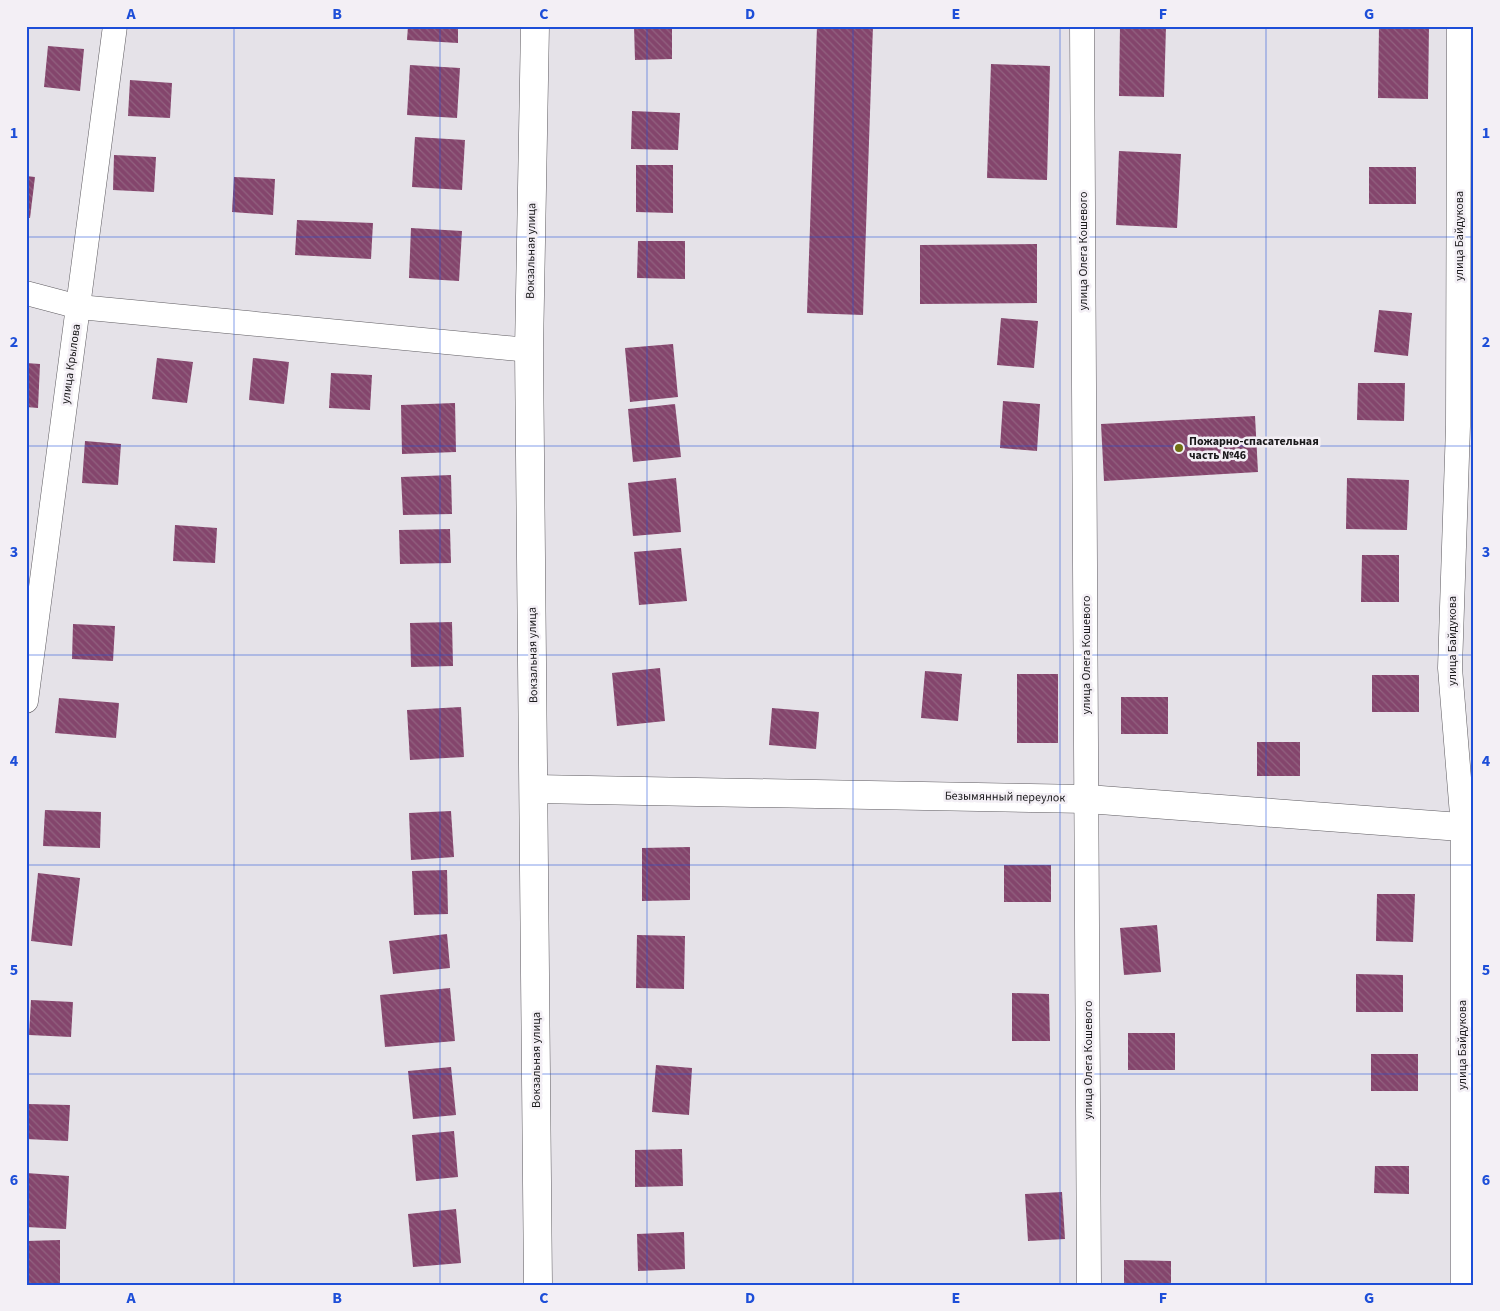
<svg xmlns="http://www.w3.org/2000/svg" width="1500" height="1311" font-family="'Source Sans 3',sans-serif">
<defs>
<pattern id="building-back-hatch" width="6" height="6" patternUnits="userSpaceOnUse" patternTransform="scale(1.25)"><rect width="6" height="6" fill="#84456c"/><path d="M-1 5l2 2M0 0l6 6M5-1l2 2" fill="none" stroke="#926280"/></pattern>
</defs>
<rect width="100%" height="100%" fill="#e5e2e8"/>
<g fill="url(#building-back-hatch)">
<path d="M408 26H458V43L407 40Z"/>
<path d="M634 26H672V59L635 60Z"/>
<path d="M817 26H873L863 315 807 313Z"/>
<path d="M1120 26H1166L1164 97 1119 96Z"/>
<path d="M1379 26H1429L1428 99 1378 98Z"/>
<path d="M48 46 84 49 80 91 44 87Z"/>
<path d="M991 64 1050 66 1047 180 987 178Z"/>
<path d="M410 65 460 68 457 118 407 115Z"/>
<path d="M130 80 172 83 170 118 128 116Z"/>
<path d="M632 111 680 113 678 150 631 149Z"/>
<path d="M415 137 465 140 462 190 412 187Z"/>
<path d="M1119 151 1181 154 1177 228 1116 225Z"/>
<path d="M114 155 156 157 154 192 113 190Z"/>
<path d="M636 165H673V213L636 212Z"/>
<rect x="1369" y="167" width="47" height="37"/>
<path d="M26 176 35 177 30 218H26Z"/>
<path d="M234 177 275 179 273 215 232 212Z"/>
<path d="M297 220 373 223 371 259 295 255Z"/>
<path d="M411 228 462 231 459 281 409 278Z"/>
<path d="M638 241H685V279L637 278Z"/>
<path d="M1037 244V303L920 304V245Z"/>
<path d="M1379 310 1412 313 1408 356 1374 352Z"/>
<path d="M1001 318 1038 321 1034 368 997 365Z"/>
<path d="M673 344 678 397 630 402 625 348Z"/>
<path d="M157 358 193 362 187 403 152 399Z"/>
<path d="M253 358 289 362 284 404 249 400Z"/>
<path d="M26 363 40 364 38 408 26 407Z"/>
<path d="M331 373 372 375 370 410 329 408Z"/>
<path d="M1358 383H1405L1404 421 1357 420Z"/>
<path d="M1003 401 1040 404 1037 451 1000 448Z"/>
<path d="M455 403 456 452 402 454 401 405Z"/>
<path d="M675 404 681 457 633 462 628 409Z"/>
<path d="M1255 416 1258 472 1104 481 1101 424Z"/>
<path d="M85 441 121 444 118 485 82 483Z"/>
<path d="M451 475 452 514 403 515 401 477Z"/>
<path d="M676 478 681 532 633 536 628 483Z"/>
<path d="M1347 478 1409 480 1407 530 1346 529Z"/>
<path d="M175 525 217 528 215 563 173 561Z"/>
<path d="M450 529 451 563 400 564 399 530Z"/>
<path d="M681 548 687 601 639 605 634 552Z"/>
<path d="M1362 555H1399V602H1361Z"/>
<path d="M452 622 453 666 411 667 410 623Z"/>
<path d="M73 624 115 626 113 661 72 659Z"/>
<path d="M660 668 665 721 617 726 612 673Z"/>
<path d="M925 671 962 674 958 721 921 718Z"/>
<rect x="1017" y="674" width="41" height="69"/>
<rect x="1372" y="675" width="47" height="37"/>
<rect x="1121" y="697" width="47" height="37"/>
<path d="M59 698 119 703 116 738 55 733Z"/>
<path d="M461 707 464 757 410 760 407 710Z"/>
<path d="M772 708 819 712 816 749 769 745Z"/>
<rect x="1257" y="742" width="43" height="34"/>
<path d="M45 810 101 812 100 848 43 846Z"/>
<path d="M451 811 454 857 411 860 409 813Z"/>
<path d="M690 847V900L642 901V848Z"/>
<rect x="1004" y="865" width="47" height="37"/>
<path d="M447 870 448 914 414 915 412 871Z"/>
<path d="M38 873 80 878 72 946 31 941Z"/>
<path d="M1377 894H1415L1413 942 1376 941Z"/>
<path d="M1157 925 1161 972 1124 975 1120 928Z"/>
<path d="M447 934 450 968 393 974 389 941Z"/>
<path d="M637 935 685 936 684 989 636 988Z"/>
<path d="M1356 974 1403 975V1012H1356Z"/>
<path d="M450 988 455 1041 385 1047 380 995Z"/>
<path d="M1012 993 1049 994 1050 1041H1012Z"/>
<path d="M31 1000 73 1002 71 1037 29 1035Z"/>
<rect x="1128" y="1033" width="47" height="37"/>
<rect x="1371" y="1054" width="47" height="37"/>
<path d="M656 1065 692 1068 689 1115 652 1112Z"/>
<path d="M451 1067 456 1115 413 1119 408 1071Z"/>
<path d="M28 1104 70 1105 68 1141 26 1139Z"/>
<path d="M454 1131 458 1177 416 1181 412 1135Z"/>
<path d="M682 1149 683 1186 635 1187V1150Z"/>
<path d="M1375 1166H1409V1194L1374 1193Z"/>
<path d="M26 1173 69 1176 66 1229 26 1227Z"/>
<path d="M1062 1192 1065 1239 1028 1241 1025 1194Z"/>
<path d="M456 1209 461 1263 413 1267 408 1214Z"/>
<path d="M684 1232 685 1269 638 1271 637 1234Z"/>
<path d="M60 1240V1285H26V1241Z"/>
<path d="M1124 1260 1171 1261V1285H1124Z"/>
</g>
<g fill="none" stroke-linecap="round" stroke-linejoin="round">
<g stroke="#5f5c61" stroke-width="25">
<g id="minor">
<path d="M1082 26 1089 1285"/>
<path d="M1459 26 1458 426 1450 668 1463 827V1285"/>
<path d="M26 293 79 307 529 350"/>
<path d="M26 701 115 26"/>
</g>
</g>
<g stroke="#5f5c61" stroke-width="29">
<g id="tertiary">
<path d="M535 26 529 350 538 1285"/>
<path d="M535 789 1087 799 1474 828"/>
</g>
</g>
<use href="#minor" stroke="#fff" stroke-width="24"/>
<use href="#tertiary" stroke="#fff" stroke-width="28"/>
</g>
<path fill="none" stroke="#1d4ed8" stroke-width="1" stroke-opacity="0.55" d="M234 26V1285M440 26V1285M647 26V1285M853 26V1285M1060 26V1285M1266 26V1285M26 237H1474M26 446H1474M26 655H1474M26 865H1474M26 1074H1474"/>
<circle fill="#6f7014" stroke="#f3eff5" stroke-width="2" cx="1179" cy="448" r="5"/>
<g text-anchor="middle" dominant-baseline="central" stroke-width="5" stroke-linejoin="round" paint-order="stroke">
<g font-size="12" fill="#19181a" stroke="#f3eff5">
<text transform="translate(1459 236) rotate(-90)">улица Байдукова</text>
<text transform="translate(531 251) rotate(-89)">Вокзальная улица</text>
<text transform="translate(1083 251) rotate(-90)">улица Олега Кошевого</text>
<text transform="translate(71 364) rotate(-82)">улица Крылова</text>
<text transform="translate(1452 641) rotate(-90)">улица Байдукова</text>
<text transform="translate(533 655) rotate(-91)">Вокзальная улица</text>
<text transform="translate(1086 655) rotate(-90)">улица Олега Кошевого</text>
<text transform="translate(1005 797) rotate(1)">Безымянный переулок</text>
<text transform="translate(1462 1045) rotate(-90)">улица Байдукова</text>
<text transform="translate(536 1060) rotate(-90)">Вокзальная улица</text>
<text transform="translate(1088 1060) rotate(-90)">улица Олега Кошевого</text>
</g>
<g font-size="12" font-weight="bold" fill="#19181a" stroke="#f3eff5" text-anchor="start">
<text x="1189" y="441">Пожарно-спасательная<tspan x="1189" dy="14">часть №46</tspan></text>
</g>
</g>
<rect width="1500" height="1311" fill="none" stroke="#f3eff5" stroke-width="55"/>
<rect x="28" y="28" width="1444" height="1256" fill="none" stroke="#1d4ed8" stroke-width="2"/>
<g font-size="16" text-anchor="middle" font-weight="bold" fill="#1d4ed8">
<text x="131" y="19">A</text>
<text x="337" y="19">B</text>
<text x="544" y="19">C</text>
<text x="750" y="19">D</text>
<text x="956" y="19">E</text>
<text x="1163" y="19">F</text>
<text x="1369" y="19">G</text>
<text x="14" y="138">1</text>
<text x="1486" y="138">1</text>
<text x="14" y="347">2</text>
<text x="1486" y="347">2</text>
<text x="14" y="557">3</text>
<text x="1486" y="557">3</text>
<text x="14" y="766">4</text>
<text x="1486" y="766">4</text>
<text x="14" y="975">5</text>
<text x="1486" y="975">5</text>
<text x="14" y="1185">6</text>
<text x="1486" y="1185">6</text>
<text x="131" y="1303">A</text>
<text x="337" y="1303">B</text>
<text x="544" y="1303">C</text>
<text x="750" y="1303">D</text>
<text x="956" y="1303">E</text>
<text x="1163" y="1303">F</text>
<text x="1369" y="1303">G</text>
</g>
</svg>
